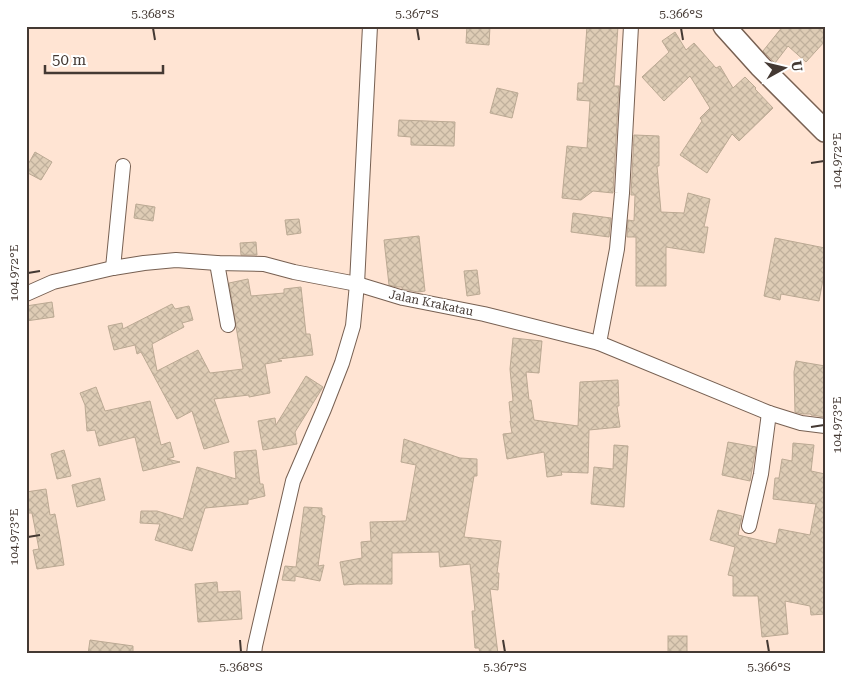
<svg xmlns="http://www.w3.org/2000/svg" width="851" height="680" font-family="'Roboto Serif',serif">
<defs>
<pattern id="building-cross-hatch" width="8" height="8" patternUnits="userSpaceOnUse" patternTransform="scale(1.25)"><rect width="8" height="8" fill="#deccb5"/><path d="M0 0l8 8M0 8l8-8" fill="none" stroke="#c0b09c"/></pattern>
</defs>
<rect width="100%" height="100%" fill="#ffe4d3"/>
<g fill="url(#building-cross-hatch)" stroke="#bba993">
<path d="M467 26H490L489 45 466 43Z"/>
<path d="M587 26H618L614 86H619L613 193 593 191 581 200 562 198 567 146 587 148 590 101 577 100 578 83H583Z"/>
<path d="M783 26H825V41L806 62 788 46 775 63 763 51Z"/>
<path d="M675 32 686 50 694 43 716 68 720 66 733 88 745 77 756 88 755 89 773 108 739 141 732 134 707 173 680 155 702 121 700 118 710 108 690 76 664 101 642 77 669 52 662 41Z"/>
<path d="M497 88 518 93 512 118 490 113Z"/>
<path d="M399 120 455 122 454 146 411 145V137L398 136Z"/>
<path d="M634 135 659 136V166H657L661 212 684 213 688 193 710 199 704 227H708L704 253 666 247V286H636V237H627L628 220 634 221 635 195H631Z"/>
<path d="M35 152 52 162 41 180 26 172V168Z"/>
<path d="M136 204 155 207 153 221 134 218Z"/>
<path d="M573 213 611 218 609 237 571 232Z"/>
<path d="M299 219 301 233 287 235 285 220Z"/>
<path d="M419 236 425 291 418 292 402 289V287H397L389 285 384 240Z"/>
<path d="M775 238 825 248V269L819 301 781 294 780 300 764 296Z"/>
<path d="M256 242 257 255H241L240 243Z"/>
<path d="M477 270 480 294 467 296 464 271Z"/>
<path d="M248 279 251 296 284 293V289L301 287 306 334H310L313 355 278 359 282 361 265 364 270 393 249 397V395L214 399 229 442 204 449 192 411 177 419 141 352 137 354 135 345 114 350 108 326 122 323 123 329 172 304 175 309 189 306 193 320 182 323 184 327 152 344 157 371 198 350 210 373 243 369 229 283Z"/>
<path d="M52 302 54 317 26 321V306Z"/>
<path d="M513 338 542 341 539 373 526 372 529 400H531L534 420 578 426 580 382 618 380 619 406H617L620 427 589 430 588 473 561 472 562 475 547 477 544 452 507 459 503 434 512 433 510 421H511L509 402 513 401 510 369Z"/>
<path d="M796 361 825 366V417L811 415V414H803L795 412 794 372Z"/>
<path d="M306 376 323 387 295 432 297 444 263 450 258 421 275 418 276 425Z"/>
<path d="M96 387 105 411 150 401 161 445 170 442 174 457 167 459 180 462 143 471 135 437 99 446 95 430 87 431 85 405 80 393Z"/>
<path d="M404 439 460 458 477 459V476H474L464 537 501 541 497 573H499L498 590 490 589 498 654H480L479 648H475L472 611H475L470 564 440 567 439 552 392 553V584H357L344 585 340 562 362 558 361 542 371 541 370 522 406 521 416 465 401 462Z"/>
<path d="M728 442 756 447 750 481 722 475Z"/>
<path d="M793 443 814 445 811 471 825 474V614L811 615 810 606 785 601 788 634 762 637 758 596H733V576L728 575 735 547 710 540 718 510 742 516 738 535 776 544 779 529 810 535 816 504 773 499 775 478H779L782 459 792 461Z"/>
<path d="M614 445 628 446 624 507 591 504 594 467 613 469Z"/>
<path d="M64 450 71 476 57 479 51 454Z"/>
<path d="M256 450 260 484H263L265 496 248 500V504L205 508 192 551 155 540 160 524 140 523 141 511H157L183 519 197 467 236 479 234 452Z"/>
<path d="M100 478 105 500 77 507 72 485Z"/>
<path d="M46 489 50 515 55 514 60 540 64 565 37 569 33 550 39 549 32 513H28L26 492Z"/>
<path d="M304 507 322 508V515L325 516 318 566 324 565 320 581 295 576V581L282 580 285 566 296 567Z"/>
<path d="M217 582 218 592 240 591 242 619 198 622 195 584Z"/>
<rect x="668" y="636" width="19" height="18"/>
<path d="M90 640 133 646V654H88Z"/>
</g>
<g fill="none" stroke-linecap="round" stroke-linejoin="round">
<g stroke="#776052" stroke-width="16">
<g id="minor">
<path d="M217 263 228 325"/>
<path d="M113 268 123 166"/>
<path d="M26 294 53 282 113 268 144 263 176 260 217 263 264 264 294 272 357 284 403 298 484 314 599 343 769 413 801 423 825 426"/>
<path d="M599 343 617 249 622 193 631 26"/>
<path d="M749 526 761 474 769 413"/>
<path d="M254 654 255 646 293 481 324 409 342 363 353 326 357 284 370 26"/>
</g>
</g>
<g stroke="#776052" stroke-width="24">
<path id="primary" d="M724 26 760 66 825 131"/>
</g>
<use href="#minor" stroke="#fff" stroke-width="14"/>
<use href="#primary" stroke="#fff" stroke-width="21"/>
</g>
<path fill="none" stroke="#443933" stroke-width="2" d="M153 28 155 40M417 28 419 40M681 28 683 40M811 163 824 161M28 273 40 271M811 427 824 425M28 537 40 535M240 640 241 652M503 640 505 652M767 640 769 652"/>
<g text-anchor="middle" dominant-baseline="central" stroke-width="4" stroke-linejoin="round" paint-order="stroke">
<g font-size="12" fill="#443933" stroke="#fff">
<text transform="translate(431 303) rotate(12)">Jalan Krakatau</text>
</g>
</g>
<rect width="851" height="680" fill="none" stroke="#ffffff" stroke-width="55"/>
<g transform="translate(784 68) rotate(82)" stroke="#ffffff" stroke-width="4" paint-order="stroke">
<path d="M0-4L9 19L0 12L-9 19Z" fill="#443933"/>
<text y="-8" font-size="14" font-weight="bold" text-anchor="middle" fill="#443933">U</text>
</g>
<path d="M45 65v8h118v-8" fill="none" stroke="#443933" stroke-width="2.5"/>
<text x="52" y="65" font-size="15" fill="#443933" stroke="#ffffff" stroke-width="4" paint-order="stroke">50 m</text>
<rect x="28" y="28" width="796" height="624" fill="none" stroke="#443933" stroke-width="2"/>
<g font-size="12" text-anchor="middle" fill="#443933">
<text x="153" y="18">5.368°S</text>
<text x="417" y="18">5.367°S</text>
<text x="681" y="18">5.366°S</text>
<text transform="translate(837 161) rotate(-90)" y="4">104.972°E</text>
<text transform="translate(14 273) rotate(-90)" y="4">104.972°E</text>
<text transform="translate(837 425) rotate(-90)" y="4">104.973°E</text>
<text transform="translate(14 537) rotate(-90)" y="4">104.973°E</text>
<text x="241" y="671">5.368°S</text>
<text x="505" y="671">5.367°S</text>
<text x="769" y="671">5.366°S</text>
</g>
</svg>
